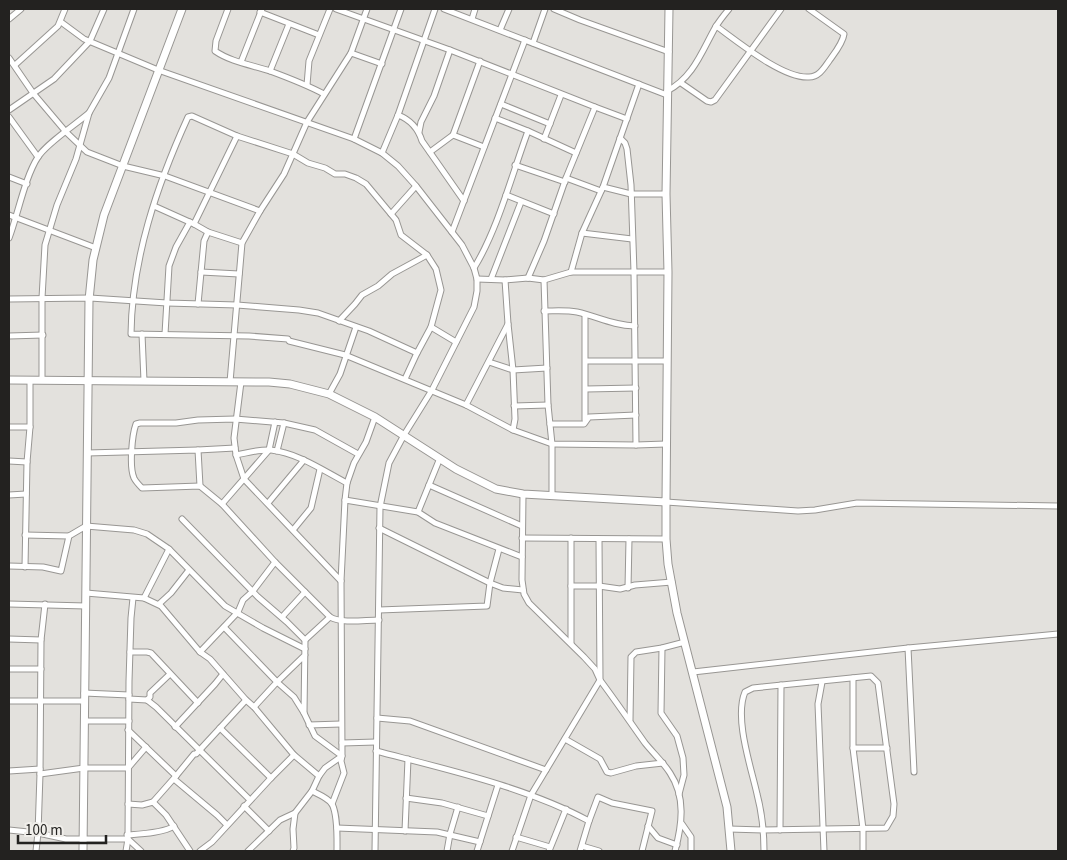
<svg xmlns="http://www.w3.org/2000/svg" width="1067" height="860" font-family="'Source Sans 3',sans-serif">
<rect width="100%" height="100%" fill="#e3e1dd"/>
<g fill="none" stroke-linecap="round" stroke-linejoin="round">
<g stroke="#989693" stroke-width="7">
<g id="street">
<path d="M228 9 216 41 215 51C231 62 252 65 270 71 289 78 307 85 324 94"/>
<path d="M336 9 450 50 595 107 566 178 544 241 528 278"/>
<path d="M444 9 667 95"/>
<path d="M554 9 580 20 669 52"/>
<path d="M260 12 319 35"/>
<path d="M9 19 21 9"/>
<path d="M472 19 475 9"/>
<path d="M61 22 84 39 158 70 354 139 382 153 398 166 416 186 462 245 474 268 477 279V291L474 307 432 390 404 435 389 463 380 507 375 851"/>
<path d="M716 26C737 41 783 79 809 77 819 77 824 68 829 61 834 54 843 43 844 34L809 9"/>
<path d="M500 30 509 9"/>
<path d="M533 43 545 9"/>
<path d="M351 53 382 64"/>
<path d="M9 58 33 93 66 132 87 152 123 166 165 176 260 211"/>
<path d="M241 62 262 9"/>
<path d="M15 65 58 26 65 9"/>
<path d="M270 71 289 24"/>
<path d="M681 83 707 101 711 102 715 100 781 9"/>
<path d="M307 85 309 61 330 9"/>
<path d="M667 91C693 78 702 51 715 28 719 21 724 15 729 9"/>
<path d="M501 104 550 124"/>
<path d="M595 107 627 119"/>
<path d="M9 110 54 79 90 41 104 9"/>
<path d="M398 115C411 120 418 128 422 141L464 201"/>
<path d="M9 117 38 157"/>
<path d="M495 118 528 131 576 153"/>
<path d="M419 132 421 122 434 96 450 50"/>
<path d="M453 135 484 147"/>
<path d="M354 139 401 9"/>
<path d="M544 139 561 95"/>
<path d="M430 152 453 135 480 61"/>
<path d="M382 153 398 115 435 9"/>
<path d="M515 165 565 182"/>
<path d="M9 177 27 184"/>
<path d="M566 178 601 191"/>
<path d="M603 187 631 194H666"/>
<path d="M506 195 554 214"/>
<path d="M154 206 194 224 208 232 242 243"/>
<path d="M391 214 416 186"/>
<path d="M9 215 96 248"/>
<path d="M194 224 237 136"/>
<path d="M452 232 525 40"/>
<path d="M582 233 632 239"/>
<path d="M9 238C18 214 25 177 38 157 47 143 75 125 89 113"/>
<path d="M474 268C498 229 512 174 528 131"/>
<path d="M201 272 239 274"/>
<path d="M571 272 582 233 603 187 639 84"/>
<path d="M477 279 505 280 528 278 544 280 571 272H668"/>
<path d="M491 279 521 202"/>
<path d="M544 280 548 405 552 444V496"/>
<path d="M9 299 90 298 167 303 237 305 299 310 318 313 369 331 417 353"/>
<path d="M198 304 204 241 208 232"/>
<path d="M544 311C555 311 566 310 577 312 599 317 611 325 635 326"/>
<path d="M585 315V420"/>
<path d="M339 321 355 304 362 295 378 286 392 274 427 255"/>
<path d="M508 324 513 370 515 419 513 430"/>
<path d="M431 327 456 342"/>
<path d="M142 334 144 381"/>
<path d="M165 334 169 266 176 247 190 222"/>
<path d="M9 336 43 335"/>
<path d="M586 361H667"/>
<path d="M489 362 513 370 547 368"/>
<path d="M405 379 417 353 431 327 441 290 436 269 427 255 401 235 396 220 366 184 356 178 345 174H335L325 168 308 163 293 154 237 136 192 116 188 117C157 185 132 258 131 334L249 336 288 339 289 341 345 355 466 405 513 430 552 444 636 445 634 272 631 185 627 149 625 143 620 138"/>
<path d="M42 380V298L45 245 57 205 76 159 89 113 109 78 134 9"/>
<path d="M230 382 242 243 260 211 284 174 307 122 351 53 367 9"/>
<path d="M241 382 234 438 236 455 244 479 341 581"/>
<path d="M586 389 636 388"/>
<path d="M329 394 340 374 356 327"/>
<path d="M466 405 508 324 505 280"/>
<path d="M514 406 548 405"/>
<path d="M550 424H584L589 417 636 415"/>
<path d="M9 427H30"/>
<path d="M636 445 666 444"/>
<path d="M198 450 235 448"/>
<path d="M277 451 284 423"/>
<path d="M87 453 198 450 200 486"/>
<path d="M358 454 315 430 284 423 235 419 198 420 176 423H140L136 424C132 435 129 467 134 478 136 482 139 485 142 488L200 486 222 504 275 562 330 617C343 624 364 620 379 620"/>
<path d="M236 455C247 453 260 449 271 450 298 453 324 471 347 483"/>
<path d="M9 461 27 462"/>
<path d="M429 485 522 526"/>
<path d="M523 494 522 580 524 594 529 603 584 657 595 669 600 680C615 700 630 722 645 743 653 753 663 762 670 773 686 797 682 825 675 851"/>
<path d="M9 495 26 494"/>
<path d="M345 500 418 512 435 523 522 557"/>
<path d="M666 502 798 511 815 510 857 503 1058 506"/>
<path d="M268 503 304 460"/>
<path d="M222 504 269 450 275 422"/>
<path d="M418 512 440 458"/>
<path d="M182 519 258 597 287 622 305 640"/>
<path d="M379 528 490 583 503 588 523 590"/>
<path d="M293 530 311 508 320 469"/>
<path d="M25 535 69 536"/>
<path d="M522 538 666 539"/>
<path d="M9 566 43 567 61 571 69 536 86 526 134 530 147 534 169 549 225 606 263 628 305 649"/>
<path d="M25 567 27 462 30 427V380"/>
<path d="M571 586H599L620 589 635 585 672 582"/>
<path d="M628 588 629 539"/>
<path d="M86 593 144 598 161 606 200 652 210 659 246 700 254 707 294 755 319 776"/>
<path d="M133 598 131 618 129 681 128 839 141 851"/>
<path d="M144 598 169 549"/>
<path d="M9 604 86 606"/>
<path d="M159 604 171 593 189 570"/>
<path d="M379 610 487 606 490 583 499 549"/>
<path d="M282 617 305 592"/>
<path d="M224 627 277 682 254 707"/>
<path d="M9 639 41 640"/>
<path d="M571 643V538"/>
<path d="M662 648 661 713 677 736 683 758 684 775 679 794"/>
<path d="M908 648 914 772"/>
<path d="M130 652H147L151 653 198 703"/>
<path d="M200 652 238 612 243 600 253 591 275 562"/>
<path d="M305 655 277 682 294 697 304 713 305 640 330 617"/>
<path d="M9 669H41"/>
<path d="M693 672 908 648 1058 634"/>
<path d="M853 678V748L863 829V851"/>
<path d="M822 682 818 704 824 851"/>
<path d="M84 693 129 695"/>
<path d="M129 699 147 700 156 707 250 800"/>
<path d="M147 700 150 697V693L170 674"/>
<path d="M9 701H84"/>
<path d="M304 713 315 736 342 756 341 761 344 773 332 804"/>
<path d="M377 718 410 721 546 770"/>
<path d="M630 720 631 657 636 652 662 648 685 642"/>
<path d="M84 721H129"/>
<path d="M309 725 341 724"/>
<path d="M175 727 215 684 223 674"/>
<path d="M220 728 271 778"/>
<path d="M128 730 176 776"/>
<path d="M565 739 600 759 607 772 611 773 636 766 663 763"/>
<path d="M342 743 376 742"/>
<path d="M853 748H887"/>
<path d="M376 751C445 769 526 787 589 821L580 851"/>
<path d="M9 771 40 769"/>
<path d="M40 774 84 768H128L146 747"/>
<path d="M174 779 217 815 227 825"/>
<path d="M312 791C318 794 328 798 332 804 338 815 337 839 337 851"/>
<path d="M406 798 442 803 488 816"/>
<path d="M153 802 176 776 194 754H196L246 700"/>
<path d="M128 804 142 805 153 802 166 815 190 851"/>
<path d="M244 806 269 831"/>
<path d="M589 821 598 797 612 803 652 811 642 851"/>
<path d="M682 824 691 837V851"/>
<path d="M648 826 658 838 677 845"/>
<path d="M337 828 437 832 480 842"/>
<path d="M729 829 763 830 886 828 893 816 894 804 878 683 871 676 753 688 745 692C734 718 751 767 757 794 762 813 764 832 764 851"/>
<path d="M9 830 38 833 66 839H128L126 851"/>
<path d="M780 830 781 685"/>
<path d="M405 831 408 759"/>
<path d="M127 835C140 834 164 833 174 826"/>
<path d="M516 837 550 847"/>
<path d="M582 846 599 851"/>
<path d="M36 851 38 833 40 774 41 640 45 604"/>
<path d="M200 851 212 842 271 778 294 755"/>
<path d="M248 851 280 820 295 813"/>
<path d="M293 851 294 848 293 829 295 813 312 791 319 776 325 768 342 756 341 581 345 500 347 483 354 463 366 442 375 417"/>
<path d="M447 851 450 834 458 807"/>
<path d="M477 851 498 785"/>
<path d="M512 851 531 795 600 680 599 539"/>
<path d="M549 851 566 809"/>
</g>
</g>
<g stroke="#989693" stroke-width="9">
<g id="secondary">
<path d="M9 380 269 382 290 384 329 394 375 417 456 469 496 489 523 494 666 502 668 272 666 194 669 9"/>
<path d="M666 502V539L668 564 677 613 727 807 731 851"/>
<path d="M83 851 89 300 93 260 104 215 182 9"/>
</g>
</g>
<use href="#street" stroke="#fff" stroke-width="5"/>
<use href="#secondary" stroke="#fff" stroke-width="7"/>
</g>
<rect width="1067" height="860" fill="none" stroke="#232220" stroke-width="20"/>
<path d="M18 835v8h88v-8" fill="none" stroke="#232220" stroke-width="2.5"/>
<text x="25" y="835" font-size="15" fill="#232220" stroke="#f0eeea" stroke-width="4" paint-order="stroke">100 m</text>
</svg>
